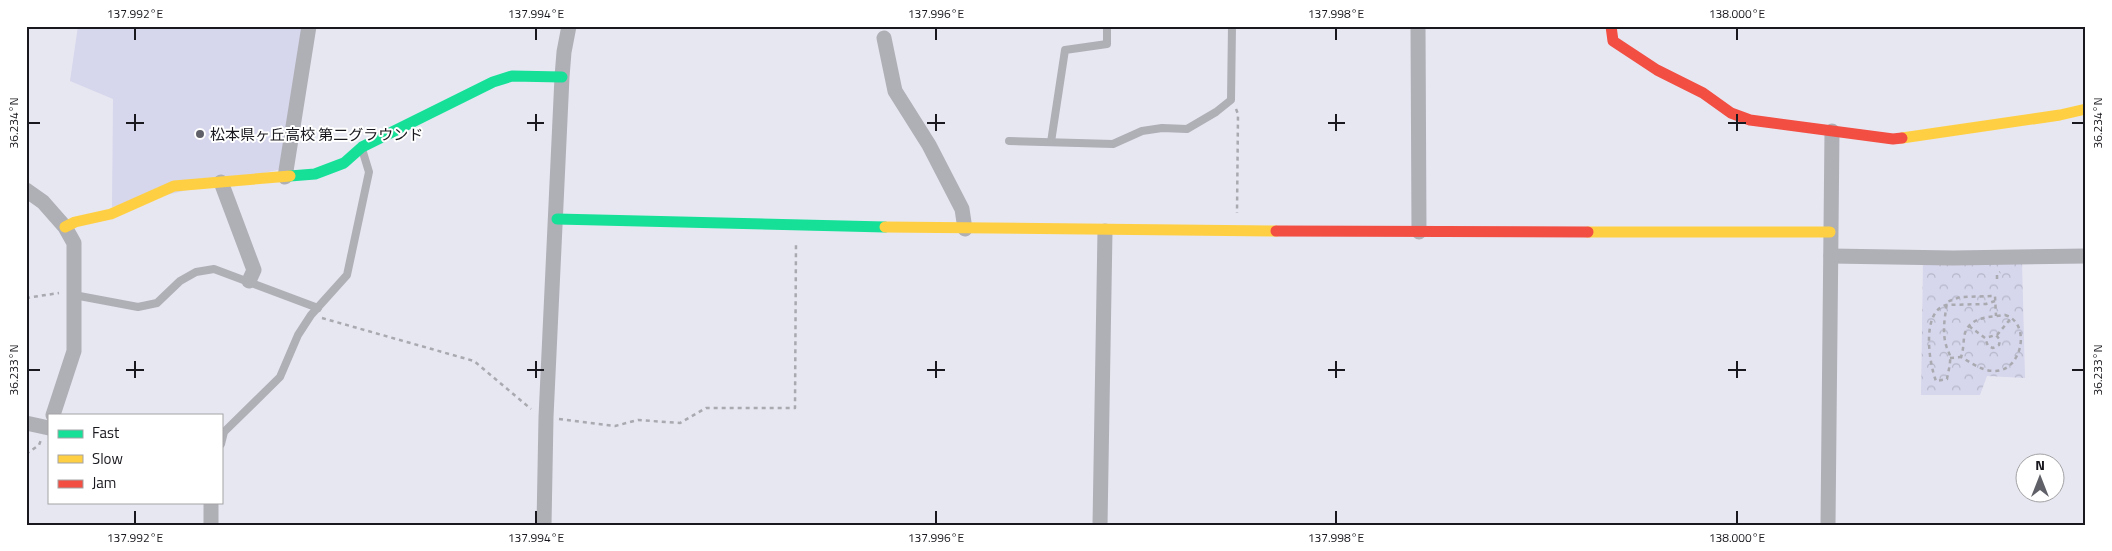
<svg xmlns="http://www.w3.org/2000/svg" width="2112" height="551" font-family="'Titillium Web','Noto Sans JP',sans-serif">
<defs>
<pattern id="park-crowns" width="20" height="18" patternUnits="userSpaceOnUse" patternTransform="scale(1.25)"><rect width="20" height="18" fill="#d6d6ec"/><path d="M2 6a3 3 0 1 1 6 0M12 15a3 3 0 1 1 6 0" fill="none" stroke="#b7b7ca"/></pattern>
</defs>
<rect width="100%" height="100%" fill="#e7e7f2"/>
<path fill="#d6d6ec" d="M78 26H302L282 169 112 207 113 99 70 81Z"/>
<path fill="url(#park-crowns)" d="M1923 261H2022L2025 378 1987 376 1980 395H1921Z"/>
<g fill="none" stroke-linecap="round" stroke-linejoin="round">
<g stroke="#a9a9b0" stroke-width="2.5" stroke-dasharray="4 4" stroke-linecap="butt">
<path d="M1236 109 1238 114 1237 213"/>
<path d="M1997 279V274L2000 272"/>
<path d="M26 298 59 293"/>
<path d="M1995 301 1986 304 1946 305C1921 312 1929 363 1936 381L1947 379C1948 373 1951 362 1950 356 1949 352 1947 349 1946 345 1942 331 1945 317 1947 302L1960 297 1995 296 1996 316"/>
<path d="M2005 315C2032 323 2022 372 1994 371 1982 371 1970 362 1961 357 1964 349 1963 340 1965 333 1971 316 1991 317 2005 315Z"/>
<path d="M322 318 474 361 531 409"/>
<path d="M1969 326 1985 338 1996 335 2000 340 1999 345 1993 348 1988 346 1985 338"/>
<path d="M1997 335 2012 317"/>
<path d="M1950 358 1961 357"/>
<path d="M559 419 615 426 638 420 680 423 706 408H795L796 242"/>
<path d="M26 454 39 445 41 440"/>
</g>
<g stroke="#afafb6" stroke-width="8">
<path d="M1009 141 1113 144 1142 131 1162 128 1187 129 1216 112 1231 100 1232 26"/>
<path d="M1051 142 1065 50 1107 44V26"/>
<path d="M74 295 138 307 157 303 180 281 196 272 214 269 318 308"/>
<path d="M221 444 224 432 280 377 298 335 311 315 347 275 369 172 362 149"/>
</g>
<g stroke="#afafb6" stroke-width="15">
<path d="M1418 26 1419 232"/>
<path d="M884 38 895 91 929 145 962 209 965 229"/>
<path d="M285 177 309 26"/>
<path d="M221 182 254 270 249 281"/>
<path d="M26 190 43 202 65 227 74 243V351L53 415"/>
<path d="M1831 256 1953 258 2086 256"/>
<path d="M26 423 49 428"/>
<path d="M211 525V502"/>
<path d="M544 525 546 417 562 77 564 52 569 26"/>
<path d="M1100 525 1105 231"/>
<path d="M1828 525 1832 131"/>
</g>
<g stroke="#16e098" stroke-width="11">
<path d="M290 176 315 174 344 163 362 147 493 82 512 76 562 77"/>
<path d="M557 219 885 227"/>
</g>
<g stroke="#ffcf43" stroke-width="11">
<path d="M1902 138 2060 115 2086 109"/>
<path d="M65 227 75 222 111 214 174 186 290 176"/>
<path d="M885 227 1276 231"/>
<path d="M1588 232H1830"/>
</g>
<g stroke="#f24e42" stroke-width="11">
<path d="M1611 26 1613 41 1657 70 1703 93 1731 113 1750 120 1893 139 1902 138"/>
<path d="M1276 231 1588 232"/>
</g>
</g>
<path fill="none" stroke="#18181e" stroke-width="2" d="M135 28V40M536 28V40M936 28V40M1336 28V40M1737 28V40M135 114V131M536 114V131M936 114V131M1336 114V131M1737 114V131M28 123H40M126 123H144M527 123H544M927 123H945M1328 123H1345M1728 123H1746M2072 123H2084M135 361V378M536 361V378M936 361V378M1336 361V378M1737 361V378M28 370H40M126 370H144M527 370H544M927 370H945M1328 370H1345M1728 370H1746M2072 370H2084M135 511V524M536 511V524M936 511V524M1336 511V524M1737 511V524"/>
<circle fill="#606068" stroke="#fff" stroke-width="2" cx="200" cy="134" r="5"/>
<g text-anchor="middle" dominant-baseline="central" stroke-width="4" stroke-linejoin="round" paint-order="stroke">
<g font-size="15" fill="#18181e" stroke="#fff" text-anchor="start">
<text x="210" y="134">松本県ヶ丘高校 第二グラウンド</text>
</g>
</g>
<rect width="2112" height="551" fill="none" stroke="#ffffff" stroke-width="55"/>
<rect x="48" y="414" width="175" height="90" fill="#ffffff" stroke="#a3a3a5"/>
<rect x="58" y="430" width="25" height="8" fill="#16e098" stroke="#a3a3a5"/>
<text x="92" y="438" font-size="15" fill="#18181e">Fast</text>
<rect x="58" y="455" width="25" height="8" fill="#ffcf43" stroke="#a3a3a5"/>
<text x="92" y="464" font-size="15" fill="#18181e">Slow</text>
<rect x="58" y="480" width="25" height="8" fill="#f24e42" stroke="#a3a3a5"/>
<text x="92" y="488" font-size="15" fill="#18181e">Jam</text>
<g transform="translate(2040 478)"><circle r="24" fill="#ffffff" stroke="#a3a3a5"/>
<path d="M0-4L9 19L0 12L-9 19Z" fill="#606068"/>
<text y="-8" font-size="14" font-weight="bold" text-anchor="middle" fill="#18181e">N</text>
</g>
<rect x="28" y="28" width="2056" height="496" fill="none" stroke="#18181e" stroke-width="2"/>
<g font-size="12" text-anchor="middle" fill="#18181e">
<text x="135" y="18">137.992°E</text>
<text x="536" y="18">137.994°E</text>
<text x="936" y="18">137.996°E</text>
<text x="1336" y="18">137.998°E</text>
<text x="1737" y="18">138.000°E</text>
<text transform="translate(14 123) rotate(-90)" y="4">36.234°N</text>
<text transform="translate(2098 123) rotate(-90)" y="4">36.234°N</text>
<text transform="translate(14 370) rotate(-90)" y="4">36.233°N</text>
<text transform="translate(2098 370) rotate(-90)" y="4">36.233°N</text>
<text x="135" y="542">137.992°E</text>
<text x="536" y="542">137.994°E</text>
<text x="936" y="542">137.996°E</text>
<text x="1336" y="542">137.998°E</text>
<text x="1737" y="542">138.000°E</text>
</g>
</svg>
